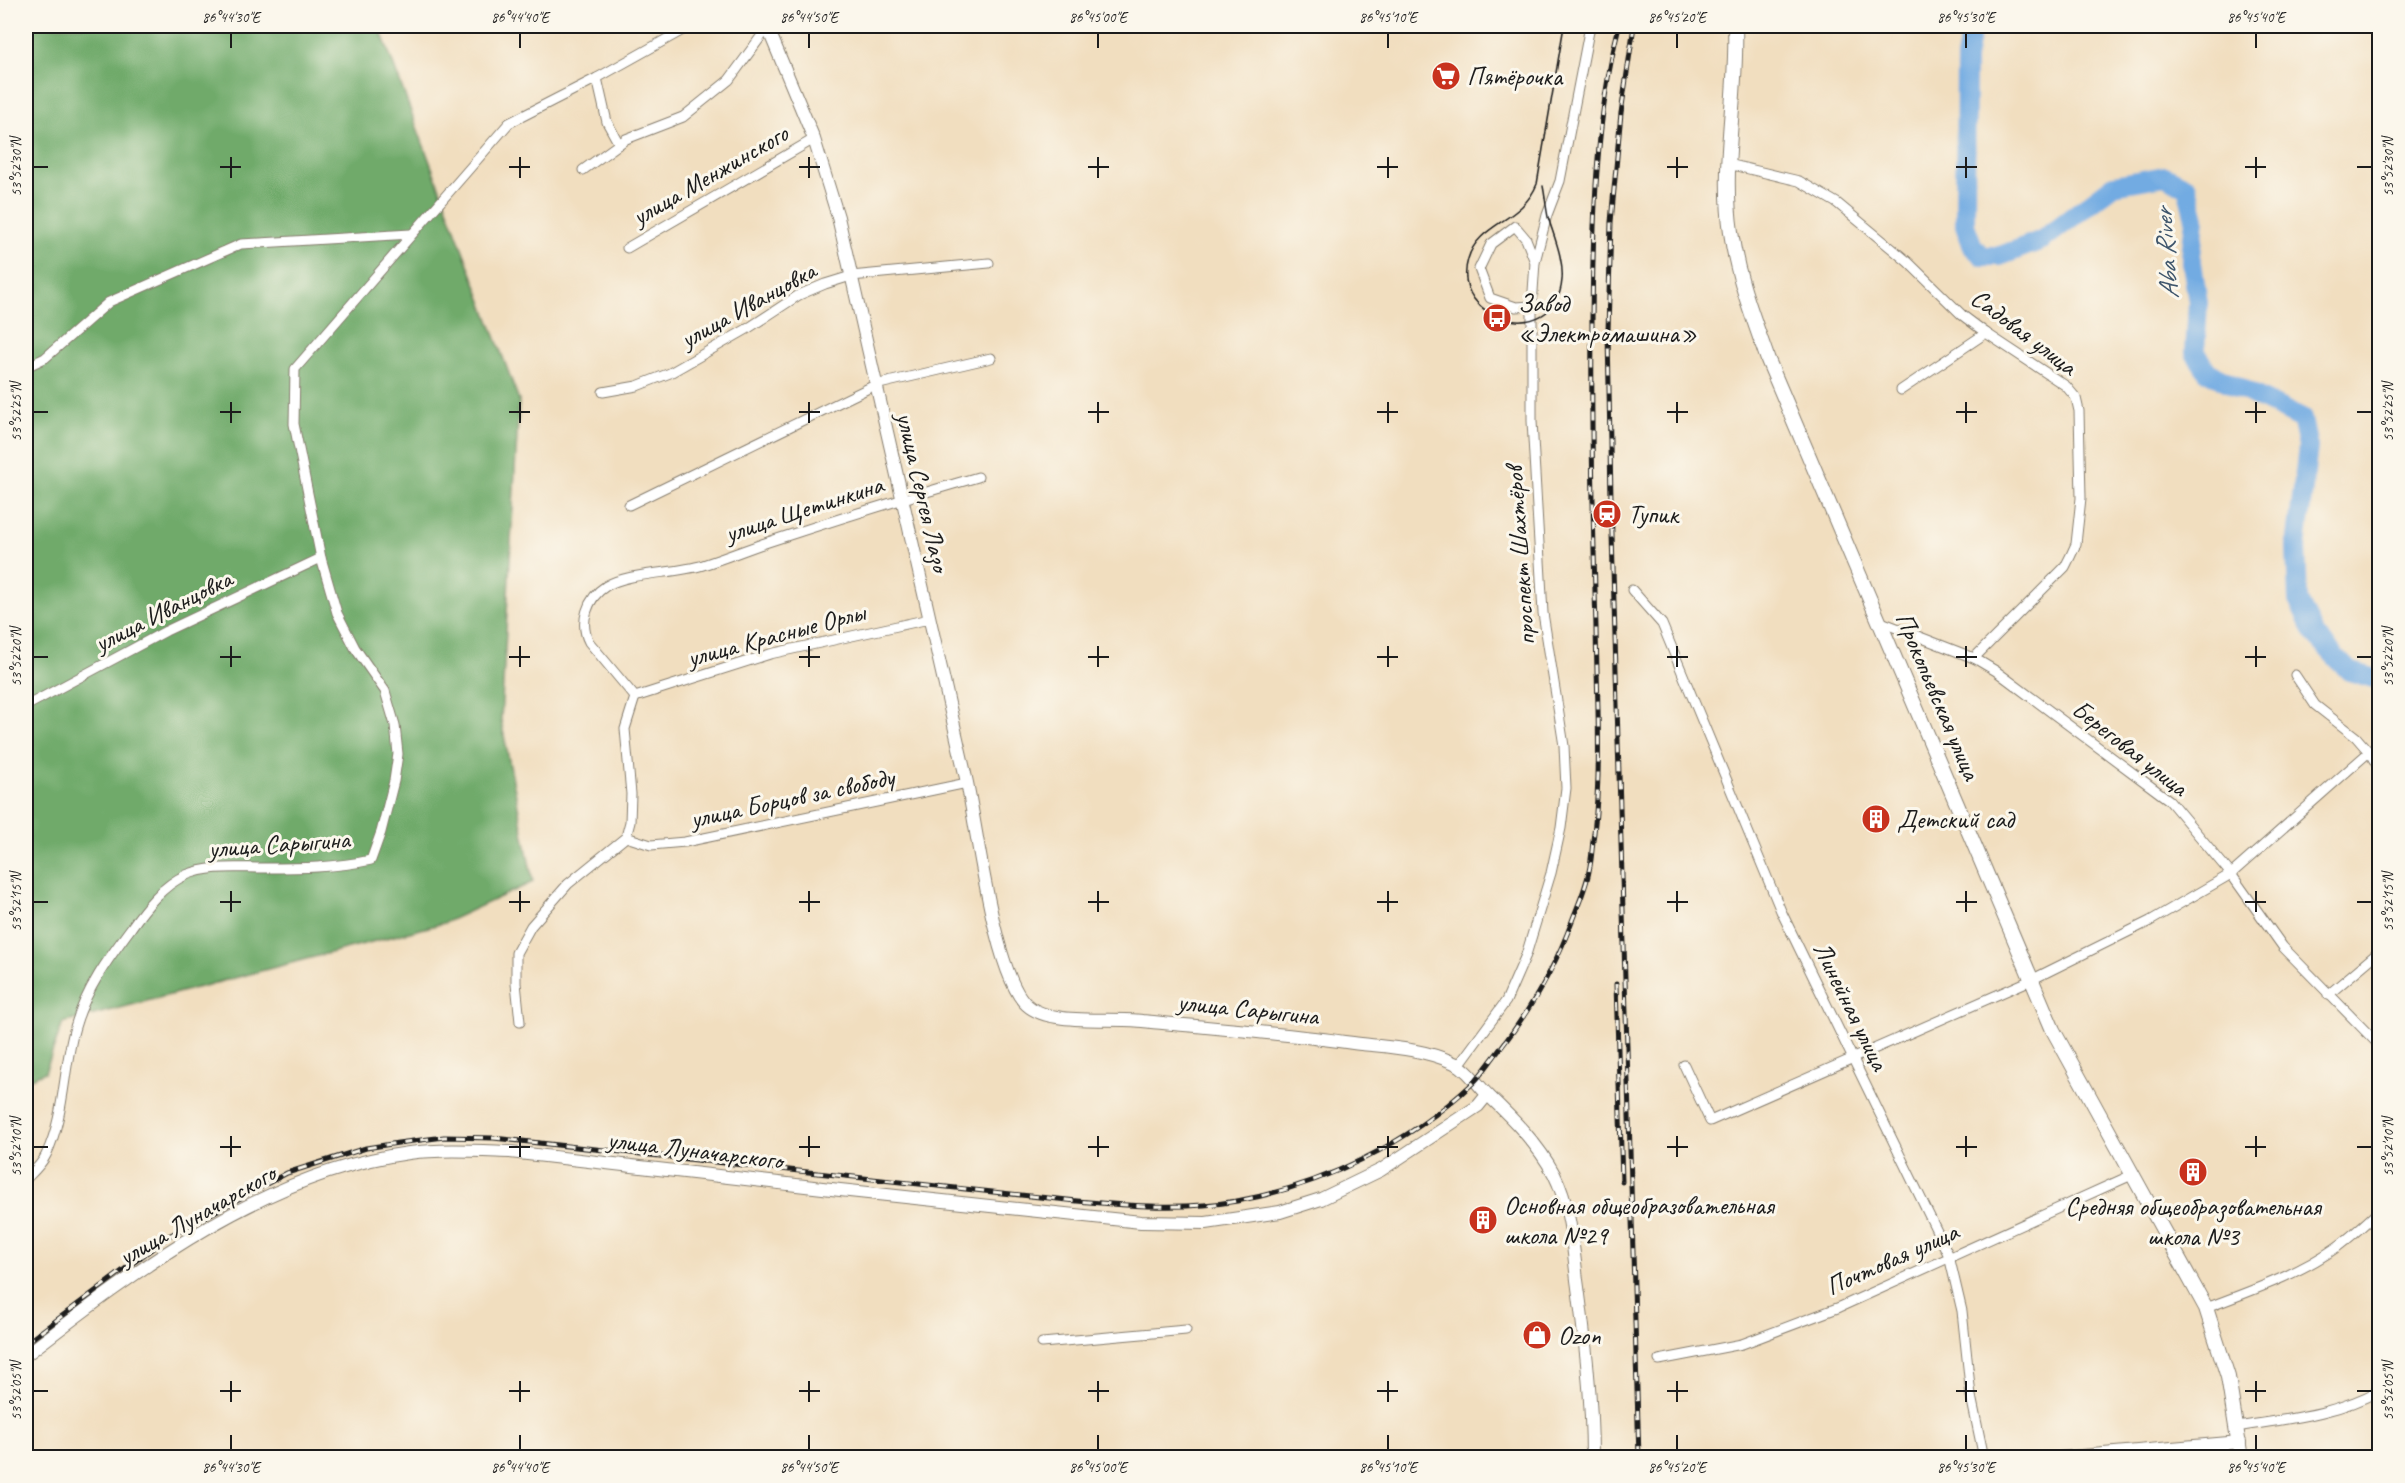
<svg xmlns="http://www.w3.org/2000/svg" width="2405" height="1483" font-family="Caveat,sans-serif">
<rect width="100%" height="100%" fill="#fbf7ec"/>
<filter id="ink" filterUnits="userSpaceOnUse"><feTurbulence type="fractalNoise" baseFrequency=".0167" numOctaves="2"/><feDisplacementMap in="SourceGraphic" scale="12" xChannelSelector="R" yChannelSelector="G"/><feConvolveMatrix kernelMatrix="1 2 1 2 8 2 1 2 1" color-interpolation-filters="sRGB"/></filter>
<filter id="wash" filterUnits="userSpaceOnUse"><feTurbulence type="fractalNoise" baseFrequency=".008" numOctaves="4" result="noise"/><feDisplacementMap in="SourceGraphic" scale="24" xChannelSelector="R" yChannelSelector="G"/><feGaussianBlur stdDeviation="1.35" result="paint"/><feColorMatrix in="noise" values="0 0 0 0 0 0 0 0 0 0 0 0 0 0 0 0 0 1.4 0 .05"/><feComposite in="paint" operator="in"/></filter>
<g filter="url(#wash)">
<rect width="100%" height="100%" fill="#f1debf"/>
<path fill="#6faa6b" stroke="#466344" stroke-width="1.5" d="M26 26H379L519 400 501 720 533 882 444 923 63 1023 45 1072 26 1080Z"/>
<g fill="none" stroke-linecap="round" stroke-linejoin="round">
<path stroke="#72abe2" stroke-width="20" d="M1972 26 1966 58 1965 225 1973 247 1983 256H2000L2042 240 2114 185 2165 176 2187 187 2195 219 2191 256 2198 303 2195 353 2208 372 2302 419 2308 447 2296 547 2298 600 2315 635 2349 671 2380 680"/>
</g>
</g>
<g filter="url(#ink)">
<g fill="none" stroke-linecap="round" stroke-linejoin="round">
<g stroke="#867d6e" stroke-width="11">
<g id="minor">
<path d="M597 78 607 122 619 144"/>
<path d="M1728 164 1799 181 1837 203 1908 262 1962 315 1986 333 2066 386 2076 398 2079 411 2081 498 2076 544 2071 555 2065 567 1974 658"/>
<path d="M583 170 626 139 683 117 729 80 768 27"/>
<path d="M627 248 814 139"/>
<path d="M1532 306 1516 307 1490 298 1479 269 1491 244 1515 226 1526 239 1535 262"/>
<path d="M26 367 45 358 109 302 241 244 411 234"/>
<path d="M1901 390 1986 333"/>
<path d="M603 392 637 386 670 373 747 329 799 295 825 284 851 276 989 263"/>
<path d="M629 505 875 385 991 358"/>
<path d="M1632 590 1662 624 1781 911 1949 1256 1962 1311 1971 1396 1984 1458"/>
<path d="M1881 622 1974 658 1996 671 2169 800 2231 874 2283 947 2380 1046"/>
<path d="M2295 675 2315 705 2356 737 2369 752 2380 770"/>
<path d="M635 697 770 654 929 619"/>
<path d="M26 706 166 631 321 558"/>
<path d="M626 837 651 845 685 842 967 783"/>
<path d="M2328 995 2380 951"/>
<path d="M520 1022 516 983V953L531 926 568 884 626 837 630 822 631 794 625 729 635 697 589 642C579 623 587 598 606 586 629 572 675 574 703 565 725 558 747 549 768 542 838 519 908 497 978 477"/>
<path d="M1459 1065 1506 1001 1526 955 1551 873 1561 828 1566 788 1564 746 1543 613 1532 421V306L1535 262 1547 215 1560 181 1590 26"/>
<path d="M1684 1065 1710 1121 2031 980 2150 921 2231 874 2369 752"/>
<path d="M26 1179C32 1173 42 1164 46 1155 65 1116 63 1068 75 1027 86 989 108 959 131 928 145 908 163 885 186 875 209 865 238 868 263 868 299 868 336 868 371 860L381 832 394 781 398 754 395 725 385 691 355 648 337 613 321 558 294 424 295 369 509 123 597 78 690 26"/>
<path d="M2206 1308C2250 1291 2298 1275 2337 1247 2352 1236 2366 1223 2380 1210"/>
<path d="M1042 1343 1186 1330"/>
<path d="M1659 1360 1742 1344 1840 1307 2134 1174"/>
<path d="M2237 1427C2286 1419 2336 1415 2380 1390"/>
</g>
</g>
<g stroke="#867d6e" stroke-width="14">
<g id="secondary">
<path d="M767 26 814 139 838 217C880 404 924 591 966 778 977 826 994 976 1027 1005 1050 1026 1111 1017 1142 1021 1212 1028 1283 1033 1353 1043 1386 1047 1421 1048 1452 1062 1468 1068 1477 1085 1489 1096 1513 1119 1538 1144 1554 1174 1570 1205 1573 1245 1577 1280 1585 1339 1592 1398 1592 1458"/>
<path d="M26 1355C137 1269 266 1172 409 1153 442 1149 477 1151 510 1152L840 1190 1141 1222 1206 1223 1280 1212 1321 1199 1381 1170 1478 1106 1487 1095"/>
<path d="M2058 1458 2240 1442"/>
</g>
</g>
<g stroke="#867d6e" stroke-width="16">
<path id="primary" d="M1735 26C1738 94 1721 164 1731 232 1737 277 1753 317 1768 360L2053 1030 2206 1308 2228 1377 2241 1458"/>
</g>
<use href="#minor" stroke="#fff" stroke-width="9"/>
<use href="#secondary" stroke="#fff" stroke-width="12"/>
<use href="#primary" stroke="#fff" stroke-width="14"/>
<path stroke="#1c1c1c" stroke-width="1.5" d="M1543 186C1545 196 1546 207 1548 217 1554 237 1564 259 1562 280 1556 350 1449 322 1468 259 1478 223 1522 222 1537 184L1564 26"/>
<g stroke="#1c1c1c" stroke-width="5">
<g id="rail">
<path d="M1634 26 1621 113 1611 222 1608 332 1611 500 1639 1458"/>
<path d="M1616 984 1622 1182"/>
<path d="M26 1343 169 1236 287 1173 366 1148 398 1143 444 1137 493 1138 1077 1201C1130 1206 1184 1210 1237 1201 1324 1185 1408 1144 1473 1083 1482 1074 1489 1063 1497 1053 1529 1012 1554 971 1572 921 1578 905 1586 888 1589 871 1592 859 1592 845 1594 833 1602 764 1597 696 1596 627 1593 525 1591 423 1592 321 1593 223 1595 121 1619 26"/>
</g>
</g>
<use href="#rail" stroke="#fbf7ec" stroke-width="3" stroke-dasharray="9" stroke-linecap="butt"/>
</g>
</g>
<path fill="none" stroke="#1c1c1c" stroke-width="2" d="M231 33V48M520 33V48M809 33V48M1098 33V48M1388 33V48M1677 33V48M1966 33V48M2256 33V48M231 157V178M520 157V178M809 157V178M1098 157V178M1388 157V178M1677 157V178M1966 157V178M2256 157V178M33 167H48M220 167H241M509 167H530M799 167H820M1088 167H1109M1377 167H1398M1667 167H1688M1956 167H1977M2245 167H2266M2357 167H2372M231 402V423M520 402V423M809 402V423M1098 402V423M1388 402V423M1677 402V423M1966 402V423M2256 402V423M33 412H48M220 412H241M509 412H530M799 412H820M1088 412H1109M1377 412H1398M1667 412H1688M1956 412H1977M2245 412H2266M2357 412H2372M231 646V667M520 646V667M809 646V667M1098 646V667M1388 646V667M1677 646V667M1966 646V667M2256 646V667M33 657H48M220 657H241M509 657H530M799 657H820M1088 657H1109M1377 657H1398M1667 657H1688M1956 657H1977M2245 657H2266M2357 657H2372M231 891V912M520 891V912M809 891V912M1098 891V912M1388 891V912M1677 891V912M1966 891V912M2256 891V912M33 902H48M220 902H241M509 902H530M799 902H820M1088 902H1109M1377 902H1398M1667 902H1688M1956 902H1977M2245 902H2266M2357 902H2372M231 1136V1157M520 1136V1157M809 1136V1157M1098 1136V1157M1388 1136V1157M1677 1136V1157M1966 1136V1157M2256 1136V1157M33 1147H48M220 1147H241M509 1147H530M799 1147H820M1088 1147H1109M1377 1147H1398M1667 1147H1688M1956 1147H1977M2245 1147H2266M2357 1147H2372M231 1381V1402M520 1381V1402M809 1381V1402M1098 1381V1402M1388 1381V1402M1677 1381V1402M1966 1381V1402M2256 1381V1402M33 1391H48M220 1391H241M509 1391H530M799 1391H820M1088 1391H1109M1377 1391H1398M1667 1391H1688M1956 1391H1977M2245 1391H2266M2357 1391H2372M231 1435V1450M520 1435V1450M809 1435V1450M1098 1435V1450M1388 1435V1450M1677 1435V1450M1966 1435V1450M2256 1435V1450"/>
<defs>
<g id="supermarket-disc" transform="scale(1.5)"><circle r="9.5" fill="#c8321e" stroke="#fbf7ec"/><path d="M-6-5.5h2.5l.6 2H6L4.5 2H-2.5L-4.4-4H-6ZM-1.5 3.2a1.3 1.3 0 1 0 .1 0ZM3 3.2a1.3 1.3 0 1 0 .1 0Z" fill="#fff"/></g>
<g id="bus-disc" transform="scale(1.5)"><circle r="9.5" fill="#c8321e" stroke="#fbf7ec"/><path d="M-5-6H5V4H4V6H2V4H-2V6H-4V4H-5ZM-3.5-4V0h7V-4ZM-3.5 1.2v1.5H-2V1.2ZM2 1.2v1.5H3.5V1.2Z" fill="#fff"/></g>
<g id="station-disc" transform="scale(1.5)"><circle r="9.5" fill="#c8321e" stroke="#fbf7ec"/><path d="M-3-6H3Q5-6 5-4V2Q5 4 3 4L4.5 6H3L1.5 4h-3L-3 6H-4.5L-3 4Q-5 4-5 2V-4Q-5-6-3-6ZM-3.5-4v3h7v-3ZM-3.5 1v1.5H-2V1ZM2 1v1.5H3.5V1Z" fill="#fff"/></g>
<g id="building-disc" transform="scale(1.5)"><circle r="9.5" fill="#c8321e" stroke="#fbf7ec"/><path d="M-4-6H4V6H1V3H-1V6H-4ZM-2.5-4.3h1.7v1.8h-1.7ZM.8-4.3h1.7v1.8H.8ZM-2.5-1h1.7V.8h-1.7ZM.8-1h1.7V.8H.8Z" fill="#fff"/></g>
<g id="shop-disc" transform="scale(1.5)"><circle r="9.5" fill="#c8321e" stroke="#fbf7ec"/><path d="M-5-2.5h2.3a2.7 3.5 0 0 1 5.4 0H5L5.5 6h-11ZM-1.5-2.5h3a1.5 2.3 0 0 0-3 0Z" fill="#fff"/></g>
</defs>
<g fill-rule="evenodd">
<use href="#supermarket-disc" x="1446" y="76"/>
<use href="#bus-disc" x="1497" y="318"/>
<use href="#station-disc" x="1607" y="514"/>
<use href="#building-disc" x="1876" y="819"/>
<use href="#building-disc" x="2193" y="1172"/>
<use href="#building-disc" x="1483" y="1220"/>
<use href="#shop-disc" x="1537" y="1335"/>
</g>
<g text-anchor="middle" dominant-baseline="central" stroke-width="6" stroke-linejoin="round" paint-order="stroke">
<g font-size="26" fill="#1c1c1c" stroke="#fbf7ec" text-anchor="start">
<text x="1467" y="76">Пятёрочка</text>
<text x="1518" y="303">Завод<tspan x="1518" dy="30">«Электромашина»</tspan></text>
<text x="1628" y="514">Тупик</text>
<text x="1897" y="819">Детский сад</text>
<text x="1504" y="1205">Основная общеобразовательная<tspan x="1504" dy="30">школа №29</tspan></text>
<text x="2193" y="1206" text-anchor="middle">Средняя общеобразовательная<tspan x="2193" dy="30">школа №3</tspan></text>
<text x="1558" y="1335">Ozon</text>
</g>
<g font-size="26" fill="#1c1c1c" stroke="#fbf7ec">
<text transform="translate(710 175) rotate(-30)">улица Менжинского</text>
<text transform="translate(748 305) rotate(-29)">улица Иванцовка</text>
<text transform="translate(2024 332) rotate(37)">Садовая улица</text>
<text transform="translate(923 492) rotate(77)">улица Сергея Лазо</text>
<text transform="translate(804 509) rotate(-18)">улица Щетинкина</text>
<text transform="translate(1520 556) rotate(-94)">проспект Шахтёров</text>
<text transform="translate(163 611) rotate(-27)">улица Иванцовка</text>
<text transform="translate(776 635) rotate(-15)">улица Красные Орлы</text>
<text transform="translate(1938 696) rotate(67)">Прокопьевская улица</text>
<text transform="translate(2130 748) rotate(38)">Береговая улица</text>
<text transform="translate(792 798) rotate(-12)">улица Борцов за свободу</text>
<text transform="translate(279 844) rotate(-4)">улица Сарыгина</text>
<text transform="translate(1851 1006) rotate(64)">Линейная улица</text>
<text transform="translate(1248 1009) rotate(6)">улица Сарыгина</text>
<text transform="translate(695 1150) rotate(7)">улица Луначарского</text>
<text transform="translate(197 1215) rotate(-30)">улица Луначарского</text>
<text transform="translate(1892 1259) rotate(-24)">Почтовая улица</text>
</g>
<g font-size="27" font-style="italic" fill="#3e556b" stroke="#fbf7ec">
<text transform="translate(2166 254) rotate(-94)">Aba River</text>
</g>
</g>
<rect width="2405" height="1483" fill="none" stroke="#fbf7ec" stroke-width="66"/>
<rect x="33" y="33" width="2339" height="1417" fill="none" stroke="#1c1c1c" stroke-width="2"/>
<g font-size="15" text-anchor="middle" fill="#1c1c1c">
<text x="231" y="22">86°44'30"E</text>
<text x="520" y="22">86°44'40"E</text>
<text x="809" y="22">86°44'50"E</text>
<text x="1098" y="22">86°45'00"E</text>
<text x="1388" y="22">86°45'10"E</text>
<text x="1677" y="22">86°45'20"E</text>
<text x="1966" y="22">86°45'30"E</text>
<text x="2256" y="22">86°45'40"E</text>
<text transform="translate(16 167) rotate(-90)" y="5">53°52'30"N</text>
<text transform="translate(2388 167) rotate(-90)" y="5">53°52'30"N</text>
<text transform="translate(16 412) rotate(-90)" y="5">53°52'25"N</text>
<text transform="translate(2388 412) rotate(-90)" y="5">53°52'25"N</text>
<text transform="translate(16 657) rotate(-90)" y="5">53°52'20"N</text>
<text transform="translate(2388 657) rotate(-90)" y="5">53°52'20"N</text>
<text transform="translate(16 902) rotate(-90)" y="5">53°52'15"N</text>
<text transform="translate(2388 902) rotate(-90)" y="5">53°52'15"N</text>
<text transform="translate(16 1147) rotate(-90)" y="5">53°52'10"N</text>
<text transform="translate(2388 1147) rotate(-90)" y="5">53°52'10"N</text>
<text transform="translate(16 1391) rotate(-90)" y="5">53°52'05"N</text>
<text transform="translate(2388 1391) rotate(-90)" y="5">53°52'05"N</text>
<text x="231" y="1472">86°44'30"E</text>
<text x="520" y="1472">86°44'40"E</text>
<text x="809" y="1472">86°44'50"E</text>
<text x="1098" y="1472">86°45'00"E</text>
<text x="1388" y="1472">86°45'10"E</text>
<text x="1677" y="1472">86°45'20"E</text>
<text x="1966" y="1472">86°45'30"E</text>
<text x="2256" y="1472">86°45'40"E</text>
</g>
</svg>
